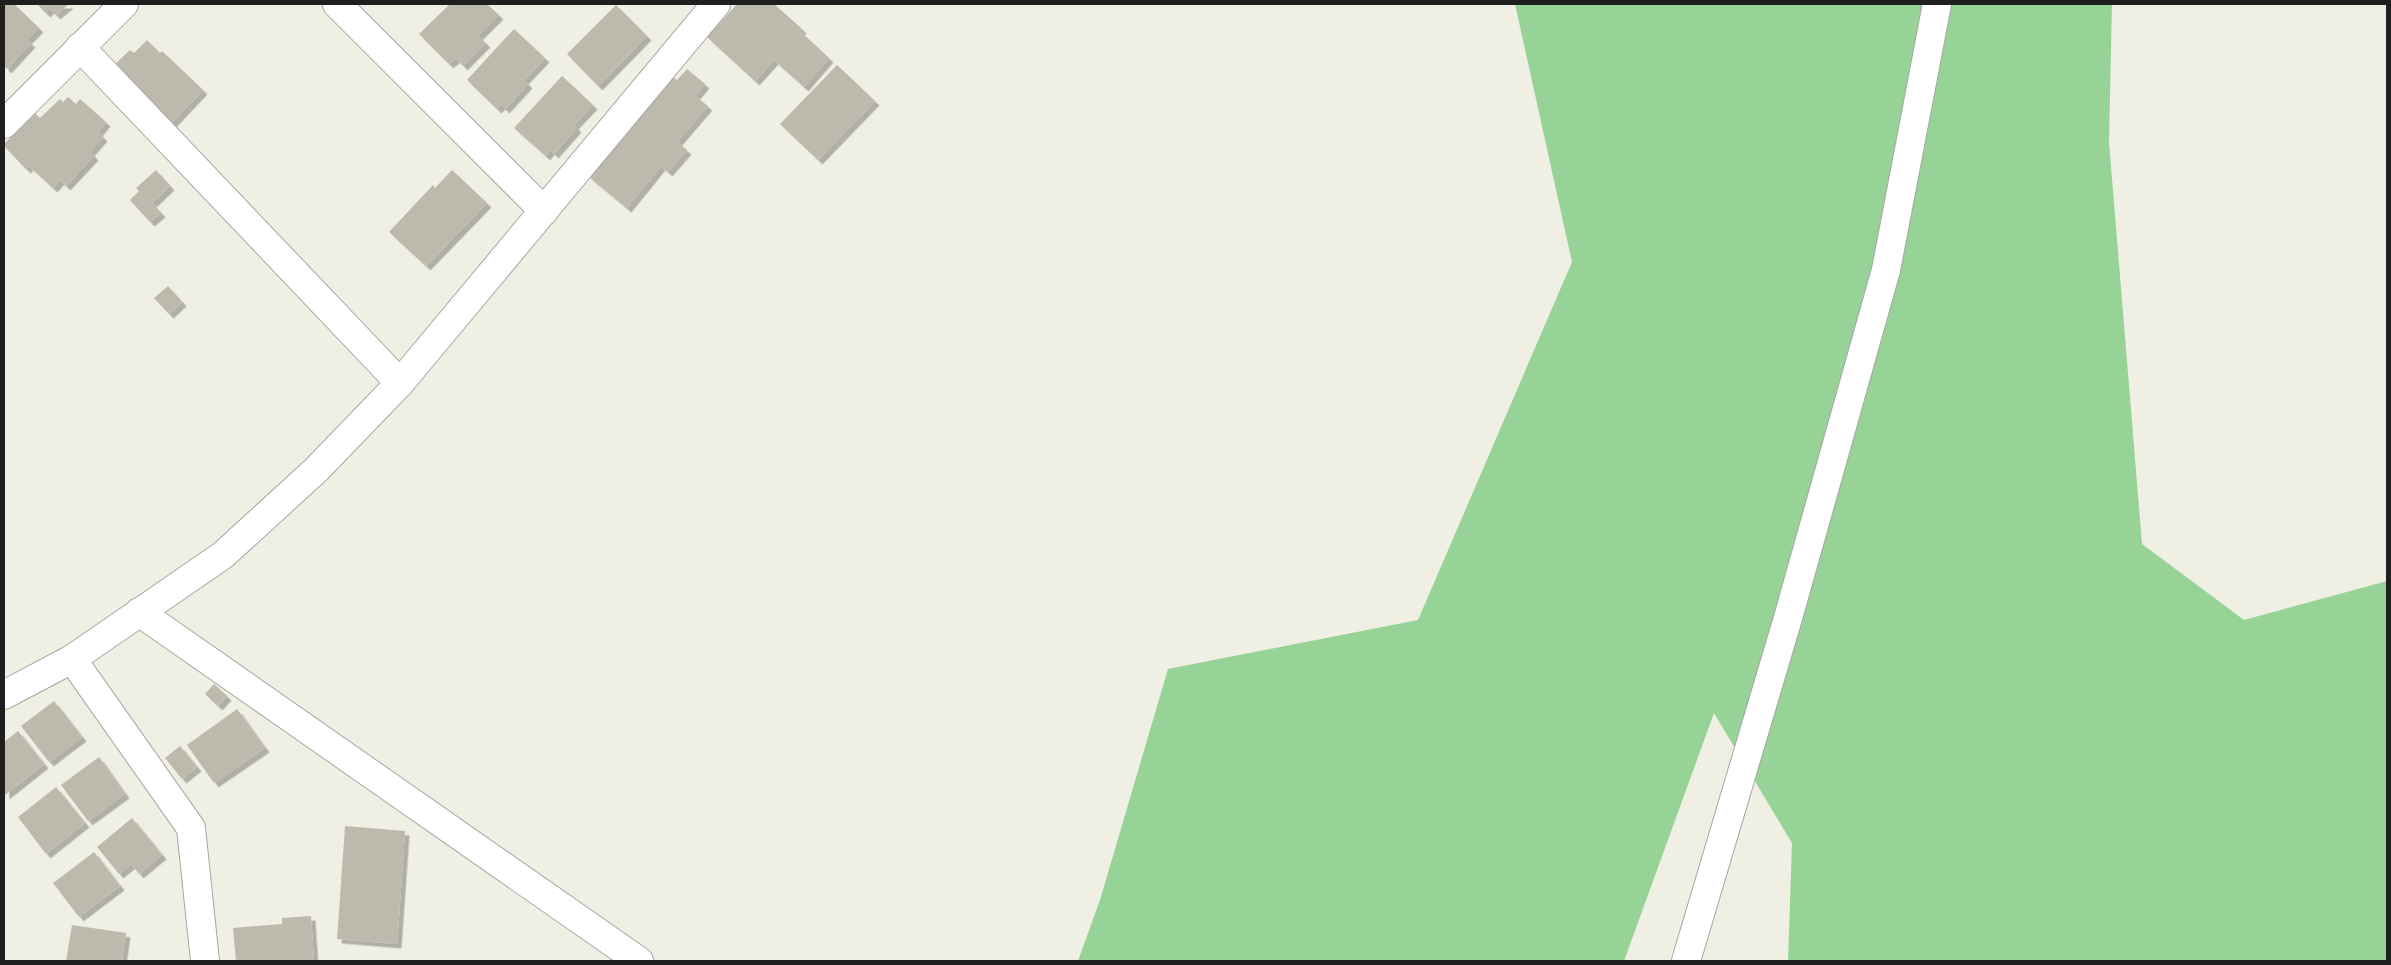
<svg xmlns="http://www.w3.org/2000/svg" width="2391" height="965" font-family="Roboto,sans-serif">
<defs>
<filter id="shadow"><feDropShadow dx="4.5" dy="4.5" stdDeviation="0" flood-color="#0004"/></filter>
</defs>
<rect width="100%" height="100%" fill="#f0efe4"/>
<path fill="#97d296" d="M1515 4H2112L2109 142 2142 544 2244 620 2387 581V961H1788L1792 843 1714 713 1624 961H1078L1100 900 1168 669 1418 620 1572 262Z"/>
<g fill="#bdb9ad" filter="url(#shadow)">
<path d="M4 4H14L39 28 27 40 31 43 7 69 4 66Z"/>
<path d="M37 4H69L56 15 50 9 46 13Z"/>
<path d="M450 4H487L499 15 478 36 486 43 463 66 456 58 449 64 419 34Z"/>
<path d="M737 4H774L802 29 800 31 829 58 804 87 774 60 755 81 707 37Z"/>
<path d="M616 5 647 36 598 86 567 54Z"/>
<path d="M514 29 545 58 524 80 528 84 505 109 501 105 497 109 467 80Z"/>
<path d="M147 40 160 53 162 51 203 90 168 127 112 67 130 50 134 53Z"/>
<path d="M837 65 875 101 818 160 780 124Z"/>
<path d="M687 69 705 84 695 96 708 106 677 142 687 150 668 172 661 166 627 208 588 176 672 76 677 80Z"/>
<path d="M562 76 593 105 574 125 577 128 554 154 550 150 546 156 514 128Z"/>
<path d="M68 97 76 104 80 99 106 122 98 132 103 137 90 152 94 156 66 186 60 180 53 188 29 166 26 169 4 146V144L35 113 40 118 60 99 63 102Z"/>
<path d="M156 170 170 186 152 203 161 213 150 222 130 200 139 191 136 188Z"/>
<path d="M452 170 487 203 426 266 389 232 433 185 435 188Z"/>
<path d="M168 286 182 302 169 314 154 298Z"/>
<path d="M214 684 227 696 218 706 205 694Z"/>
<path d="M54 701 82 737 49 762 21 726Z"/>
<path d="M237 709 265 748 214 783 187 745Z"/>
<path d="M18 731 44 764 5 795 4 742Z"/>
<path d="M180 746 197 767 182 779 165 758Z"/>
<path d="M99 757 125 794 88 821 61 785Z"/>
<path d="M56 787 85 823 46 854 18 817Z"/>
<path d="M132 818 162 855 139 874 131 864 119 874 97 847Z"/>
<path d="M345 826 405 831 397 944 337 939Z"/>
<path d="M94 852 120 886 79 917 53 883Z"/>
<path d="M311 916 314 961H236L233 928 282 924V918Z"/>
<path d="M72 925 126 933 122 961H66Z"/>
</g>
<g fill="none" stroke-linecap="round" stroke-linejoin="round">
<g stroke="#a6a6a6" stroke-width="30">
<g id="street">
<path d="M337 4 544 211"/>
<path d="M80 47 400 383"/>
<path d="M4 124 124 4"/>
<path d="M139 612 639 961"/>
<path d="M72 659 191 828 205 961"/>
<path d="M4 695 72 659 223 555 316 470 400 383 716 4"/>
<path d="M1686 961 1788 618 1886 270 1937 4"/>
</g>
</g>
<use href="#street" stroke="#fff" stroke-width="28"/>
</g>
<rect width="2391" height="965" fill="none" stroke="#1f1f1f" stroke-width="10"/>
</svg>
